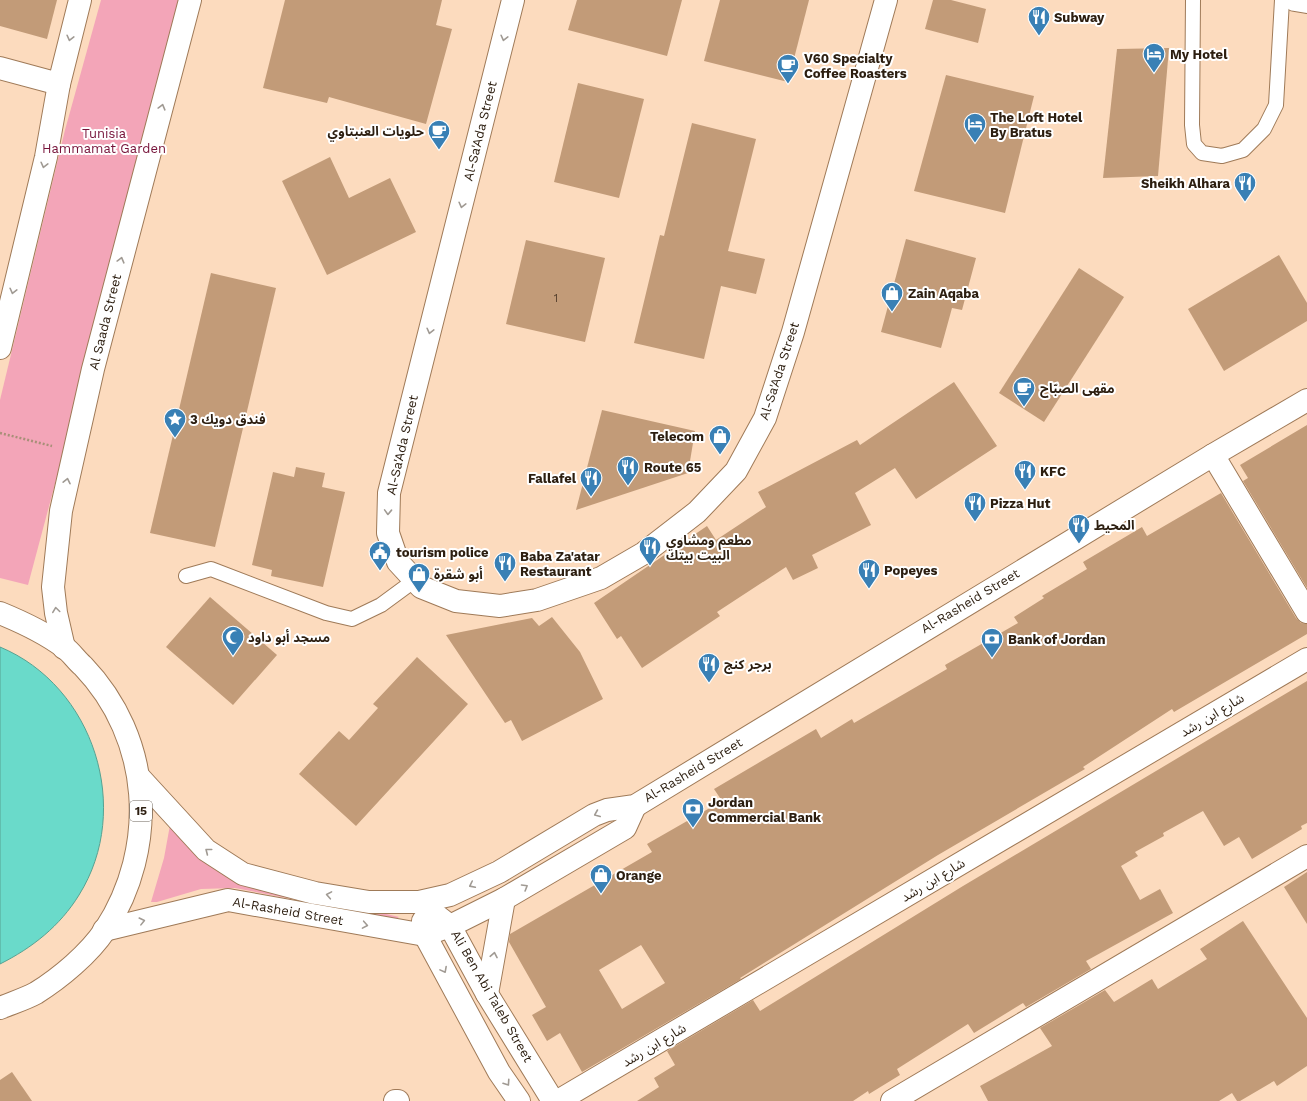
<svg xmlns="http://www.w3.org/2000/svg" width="1307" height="1101" font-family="'Work Sans','Noto Sans Arabic',sans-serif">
<rect width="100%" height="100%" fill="#fcdbbe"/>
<g fill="#f3a5b8">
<path d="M101 0H184L28 585 0 578V400L65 130Z"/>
<path d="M170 825 237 878 399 917 396 919 235 888 201 889 157 902H151L164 858Z"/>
</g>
<path fill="#6adaca" stroke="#57a292" d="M0 647C94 686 133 809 79 895 60 926 32 948 0 964Z"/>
<g fill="#c29b78" fill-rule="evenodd">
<path d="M0 0H57L47 39 0 26Z"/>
<path d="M285 0H442L436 25 452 29 426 124 329 97 327 103 263 88Z"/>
<path d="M577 0H682L667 56 568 30Z"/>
<path d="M720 0H809L788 82 704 61Z"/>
<path d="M933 0H951L986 9 978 43 925 29Z"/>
<path d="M1169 48 1158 176 1103 178 1117 49Z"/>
<path d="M946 75 1034 96 1005 213 914 191Z"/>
<path d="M578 83 644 99 619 198 554 182Z"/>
<path d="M692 123 756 139 728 251 765 259 756 294 721 286 704 359 634 343 660 235 664 236Z"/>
<path d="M330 157 349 198 390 178 416 232 327 275 282 181Z"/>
<path d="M906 239 976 258 962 310 952 308 941 348 881 332Z"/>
<path d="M526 240 605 258 585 342 506 324Z"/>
<path d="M1279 255 1307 303V321L1224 371 1188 309Z"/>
<path d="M1079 268 1124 297 1044 422 999 393Z"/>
<path d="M211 273 276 288 215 547 150 533Z"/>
<path d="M954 382 997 446 916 499 895 468 855 493 871 525 812 555 818 568 793 580 786 567 717 612 720 616 642 668 621 636 617 639 594 603 707 526 716 540 766 507 758 492 857 440 860 445Z"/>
<path d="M602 410 695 431 688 473 576 510Z"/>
<path d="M1307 425V588L1243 481 1248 478 1240 465Z"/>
<path d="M296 467 325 473 322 487 345 492 323 587 271 576 272 570 252 565 273 472 294 477Z"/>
<path d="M1221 493 1296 618 1301 623 1307 624V634L1174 712 1172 709 1083 767 1085 769 938 855 740 978 741 979 582 1072 560 1033 547 1041 532 1015 546 1007 509 942 510 934 652 852 647 844 722 801 714 789 816 729 821 738 852 719 854 723 947 669 945 665 1018 623 1014 617 1044 598 1042 596 1087 569 1083 562 1142 527 1147 536ZM641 945 665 983 622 1009 599 970Z"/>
<path d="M210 597 277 655 233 705 166 647Z"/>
<path d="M552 617 580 652 603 699 522 741 511 720 505 723 446 635 532 618 539 626Z"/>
<path d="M417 657 468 704 356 826 299 774 339 731 349 740 378 708 373 704Z"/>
<path d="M1307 681V823L1301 826 1302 829 1252 859 1239 837 1224 846 1203 811 1163 833 1164 836 1135 852 1138 856 1121 866 1140 900 1160 889 1173 913 1086 961 1091 969 1026 1007 1023 1003 974 1033 968 1024 897 1069 900 1075 869 1094 868 1091 853 1101H637L659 1087 654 1078 675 1065 667 1051 753 1000 760 1011 963 886Z"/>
<path d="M1307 872V924L1284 887Z"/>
<path d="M1243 921 1307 1018V1066L1277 1086 1274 1081 1240 1101H1237L1232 1093 1219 1101H988L980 1086 1052 1046 1040 1028 1105 990 1114 1002 1152 979 1158 989 1207 959 1200 949Z"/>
<path d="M12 1072 32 1101H0V1080Z"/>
</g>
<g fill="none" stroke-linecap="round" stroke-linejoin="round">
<g stroke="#9f7a58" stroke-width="16">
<g id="service">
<path d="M1193 0 1192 125 1194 144 1202 153 1222 156 1243 150 1264 129 1276 105 1282 0"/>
<path d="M186 576 211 569 326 613 352 619 381 605 415 580"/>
</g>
</g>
<g stroke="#9f7a58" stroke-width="24">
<g id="minor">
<path d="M513 0 389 493 388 533 398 562 421 587 456 601 500 606 537 600 601 578 644 553 697 512 736 471 765 418 793 332 886 0"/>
<path d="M0 68 59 84"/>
<path d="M1213 455 1307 612"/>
<path d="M395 1101H398"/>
<path d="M558 1101 1307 659"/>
<path d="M892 1101 1307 856"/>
</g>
</g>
<g stroke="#9f7a58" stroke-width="24">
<path id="tertiary" d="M1295 0 1307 2"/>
</g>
<g stroke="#9f7a58" stroke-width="24">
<g id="secondary">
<path d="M139 777 206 850 243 874 315 893 369 902H419L450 895 499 872 594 815 607 810 635 806 1213 455 1307 400"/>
<path d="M419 902 450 926 487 994 553 1101"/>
<path d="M423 921 425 935 499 1072 519 1101"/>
<path d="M104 930 228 900 425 935 450 926 504 899 625 828 635 806"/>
<path d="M487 994 504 899"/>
</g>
</g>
<g stroke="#9f7a58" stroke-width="24">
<g id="trunk">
<path d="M0 348 46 157 59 84 80 0"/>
<path d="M0 613C22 622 44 632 64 647 71 652 76 660 83 666 152 738 159 847 105 930 89 954 60 978 36 993 25 999 12 1003 0 1008"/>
<path d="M64 648 56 613 53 587 61 511 93 369 190 0"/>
</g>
</g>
<path stroke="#a88f78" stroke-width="2.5" stroke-dasharray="2 2" stroke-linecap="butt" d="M0 433 52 446"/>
<use href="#service" stroke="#fff" stroke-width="14"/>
<use href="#minor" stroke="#fff" stroke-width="22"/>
<use href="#tertiary" stroke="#fff" stroke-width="22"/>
<use href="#secondary" stroke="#fff" stroke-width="22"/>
<use href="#trunk" stroke="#fff" stroke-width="22"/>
</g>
<defs><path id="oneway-chevron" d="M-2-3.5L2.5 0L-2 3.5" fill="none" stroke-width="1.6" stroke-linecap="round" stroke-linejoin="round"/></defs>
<g stroke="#a09a93">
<use href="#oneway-chevron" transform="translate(70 38) rotate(104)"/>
<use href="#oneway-chevron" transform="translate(504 38) rotate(104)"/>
<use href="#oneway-chevron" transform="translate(162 107) rotate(-75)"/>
<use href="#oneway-chevron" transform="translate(44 165) rotate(104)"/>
<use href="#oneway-chevron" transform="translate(462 205) rotate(104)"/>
<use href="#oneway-chevron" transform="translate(121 260) rotate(-75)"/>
<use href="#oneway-chevron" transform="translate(13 291) rotate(104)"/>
<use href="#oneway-chevron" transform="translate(430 331) rotate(104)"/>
<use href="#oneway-chevron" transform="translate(67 481) rotate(-78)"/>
<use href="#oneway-chevron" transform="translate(388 512) rotate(92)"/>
<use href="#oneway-chevron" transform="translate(56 610) rotate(-98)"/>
<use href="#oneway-chevron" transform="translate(597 814) rotate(157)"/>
<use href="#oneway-chevron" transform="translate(208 851) rotate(-142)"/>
<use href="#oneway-chevron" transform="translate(472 885) rotate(154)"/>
<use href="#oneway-chevron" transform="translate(525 887) rotate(-31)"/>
<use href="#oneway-chevron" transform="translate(329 895) rotate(-170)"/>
<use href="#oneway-chevron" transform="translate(142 921) rotate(-14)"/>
<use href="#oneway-chevron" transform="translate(365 925) rotate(10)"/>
<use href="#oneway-chevron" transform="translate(494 955) rotate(-79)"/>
<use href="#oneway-chevron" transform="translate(444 970) rotate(62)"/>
<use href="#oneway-chevron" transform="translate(507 1083) rotate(56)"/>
</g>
<defs>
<g id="restaurant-pin" transform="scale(1.15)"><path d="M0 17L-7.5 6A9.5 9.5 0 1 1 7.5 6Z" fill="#3980b5" stroke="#fff"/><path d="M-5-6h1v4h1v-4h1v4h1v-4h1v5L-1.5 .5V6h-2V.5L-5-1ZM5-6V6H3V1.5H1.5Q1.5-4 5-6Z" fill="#fff"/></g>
<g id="hotel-pin" transform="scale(1.15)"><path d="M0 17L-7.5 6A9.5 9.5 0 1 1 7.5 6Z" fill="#3980b5" stroke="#fff"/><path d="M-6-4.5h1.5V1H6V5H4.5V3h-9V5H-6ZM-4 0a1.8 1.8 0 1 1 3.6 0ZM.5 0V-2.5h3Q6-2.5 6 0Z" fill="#fff"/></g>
<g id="cafe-pin" transform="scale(1.15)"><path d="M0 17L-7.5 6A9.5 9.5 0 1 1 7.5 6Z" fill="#3980b5" stroke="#fff"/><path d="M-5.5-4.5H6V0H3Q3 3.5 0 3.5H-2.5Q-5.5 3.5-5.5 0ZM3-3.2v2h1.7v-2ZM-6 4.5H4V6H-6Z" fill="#fff"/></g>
<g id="shop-pin" transform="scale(1.15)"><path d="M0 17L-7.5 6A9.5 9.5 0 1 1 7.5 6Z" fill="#3980b5" stroke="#fff"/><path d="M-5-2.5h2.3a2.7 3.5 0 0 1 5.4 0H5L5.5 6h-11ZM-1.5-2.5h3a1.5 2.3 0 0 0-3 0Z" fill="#fff"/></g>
<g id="sight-pin" transform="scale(1.15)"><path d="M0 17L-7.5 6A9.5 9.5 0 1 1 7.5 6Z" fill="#3980b5" stroke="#fff"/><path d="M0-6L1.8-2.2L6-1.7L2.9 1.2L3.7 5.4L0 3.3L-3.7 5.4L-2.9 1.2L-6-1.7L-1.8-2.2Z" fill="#fff"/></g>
<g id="civic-pin" transform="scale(1.15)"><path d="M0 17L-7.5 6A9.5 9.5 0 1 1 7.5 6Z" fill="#3980b5" stroke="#fff"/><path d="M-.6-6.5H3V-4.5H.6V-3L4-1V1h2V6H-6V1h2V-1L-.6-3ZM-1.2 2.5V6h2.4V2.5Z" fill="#fff"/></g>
<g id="mosque-pin" transform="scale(1.15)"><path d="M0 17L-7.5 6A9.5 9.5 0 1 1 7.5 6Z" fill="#3980b5" stroke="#fff"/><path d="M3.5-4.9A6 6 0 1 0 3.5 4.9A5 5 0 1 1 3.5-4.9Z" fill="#fff"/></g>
<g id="bank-pin" transform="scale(1.15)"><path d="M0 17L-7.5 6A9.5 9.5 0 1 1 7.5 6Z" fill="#3980b5" stroke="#fff"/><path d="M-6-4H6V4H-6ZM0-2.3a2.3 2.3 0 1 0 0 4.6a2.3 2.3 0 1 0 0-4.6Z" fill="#fff"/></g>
</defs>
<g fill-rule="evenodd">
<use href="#restaurant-pin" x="1039" y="17"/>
<use href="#hotel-pin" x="1154" y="54"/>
<use href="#cafe-pin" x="788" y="65"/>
<use href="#hotel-pin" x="975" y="124"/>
<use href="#cafe-pin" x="439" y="131"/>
<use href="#restaurant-pin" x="1245" y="183"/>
<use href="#shop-pin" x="892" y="293"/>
<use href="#cafe-pin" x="1024" y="388"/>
<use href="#sight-pin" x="175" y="419"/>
<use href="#shop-pin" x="720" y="436"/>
<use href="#restaurant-pin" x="628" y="467"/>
<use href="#restaurant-pin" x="1025" y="471"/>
<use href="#restaurant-pin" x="591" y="478"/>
<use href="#restaurant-pin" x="975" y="503"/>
<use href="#restaurant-pin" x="1079" y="525"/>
<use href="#restaurant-pin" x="650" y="547"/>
<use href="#civic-pin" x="380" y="552"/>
<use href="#restaurant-pin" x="505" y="563"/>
<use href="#restaurant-pin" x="869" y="570"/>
<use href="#shop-pin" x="419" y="574"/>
<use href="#mosque-pin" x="233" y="637"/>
<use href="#bank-pin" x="992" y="639"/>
<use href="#restaurant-pin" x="709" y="664"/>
<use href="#bank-pin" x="693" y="809"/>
<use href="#shop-pin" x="601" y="875"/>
</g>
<g text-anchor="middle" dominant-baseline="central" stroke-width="4" stroke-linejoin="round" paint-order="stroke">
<g font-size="11" fill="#523d2a">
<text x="556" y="298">1</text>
</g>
<rect fill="#fff" stroke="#6b6258" stroke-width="1" x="130" y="801" width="22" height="20" rx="3"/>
<g font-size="12" font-weight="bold" fill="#2c1e10">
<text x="141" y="811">15</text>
</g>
<g font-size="13" font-weight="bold" fill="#2c1e10" stroke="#fff" text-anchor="start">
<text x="1054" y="17">Subway</text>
<text x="1170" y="54">My Hotel</text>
<text x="804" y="58">V60 Specialty<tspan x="804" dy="15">Coffee Roasters</tspan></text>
<text x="990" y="117">The Loft Hotel<tspan x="990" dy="15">By Bratus</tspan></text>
<text x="424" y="131" text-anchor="end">حلويات العنبتاوي</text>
<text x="1230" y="183" text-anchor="end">Sheikh Alhara</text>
<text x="908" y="293">Zain Aqaba</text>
<text x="1040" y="388">مقهى الصبّاح</text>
<text x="190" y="419">فندق دويك 3</text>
<text x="704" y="436" text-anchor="end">Telecom</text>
<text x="644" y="467">Route 65</text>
<text x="1040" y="471">KFC</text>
<text x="576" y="478" text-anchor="end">Fallafel</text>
<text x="990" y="503">Pizza Hut</text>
<text x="1094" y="525">المحيط</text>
<text x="666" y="540">مطعم ومشاوي<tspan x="666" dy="15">البيت بيتك</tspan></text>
<text x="396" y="552">tourism police</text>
<text x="520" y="556">Baba Za'atar<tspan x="520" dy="15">Restaurant</tspan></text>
<text x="884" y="570">Popeyes</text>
<text x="434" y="574">أبو شقرة</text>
<text x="248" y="637">مسجد أبو داود</text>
<text x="1008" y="639">Bank of Jordan</text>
<text x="724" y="664">برجر كنج</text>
<text x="708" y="802">Jordan<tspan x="708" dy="15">Commercial Bank</tspan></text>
<text x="616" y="875">Orange</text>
</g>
<g font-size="13" fill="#2c1e10" stroke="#fff">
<text transform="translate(480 131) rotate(-76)">Al-Sa'Ada Street</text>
<text transform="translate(105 322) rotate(-76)">Al Saada Street</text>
<text transform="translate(779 371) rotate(-72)">Al-Sa'Ada Street</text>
<text transform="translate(402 445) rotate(-77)">Al-Sa'Ada Street</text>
<text transform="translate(970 601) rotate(-31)">Al-Rasheid Street</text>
<text transform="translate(1212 715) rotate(-31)">شارع ابن رشد</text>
<text transform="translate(693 770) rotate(-31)">Al-Rasheid Street</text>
<text transform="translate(933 880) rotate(-31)">شارع ابن رشد</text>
<text transform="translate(288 911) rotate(10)">Al-Rasheid Street</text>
<text transform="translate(492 996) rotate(60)">Ali Ben Abi Taleb Street</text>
<text transform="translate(654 1045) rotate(-31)">شارع ابن رشد</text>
</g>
<g font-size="13" fill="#761239" stroke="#fff">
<text x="104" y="133">Tunisia<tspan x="104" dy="15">Hammamat Garden</tspan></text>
</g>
</g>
</svg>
